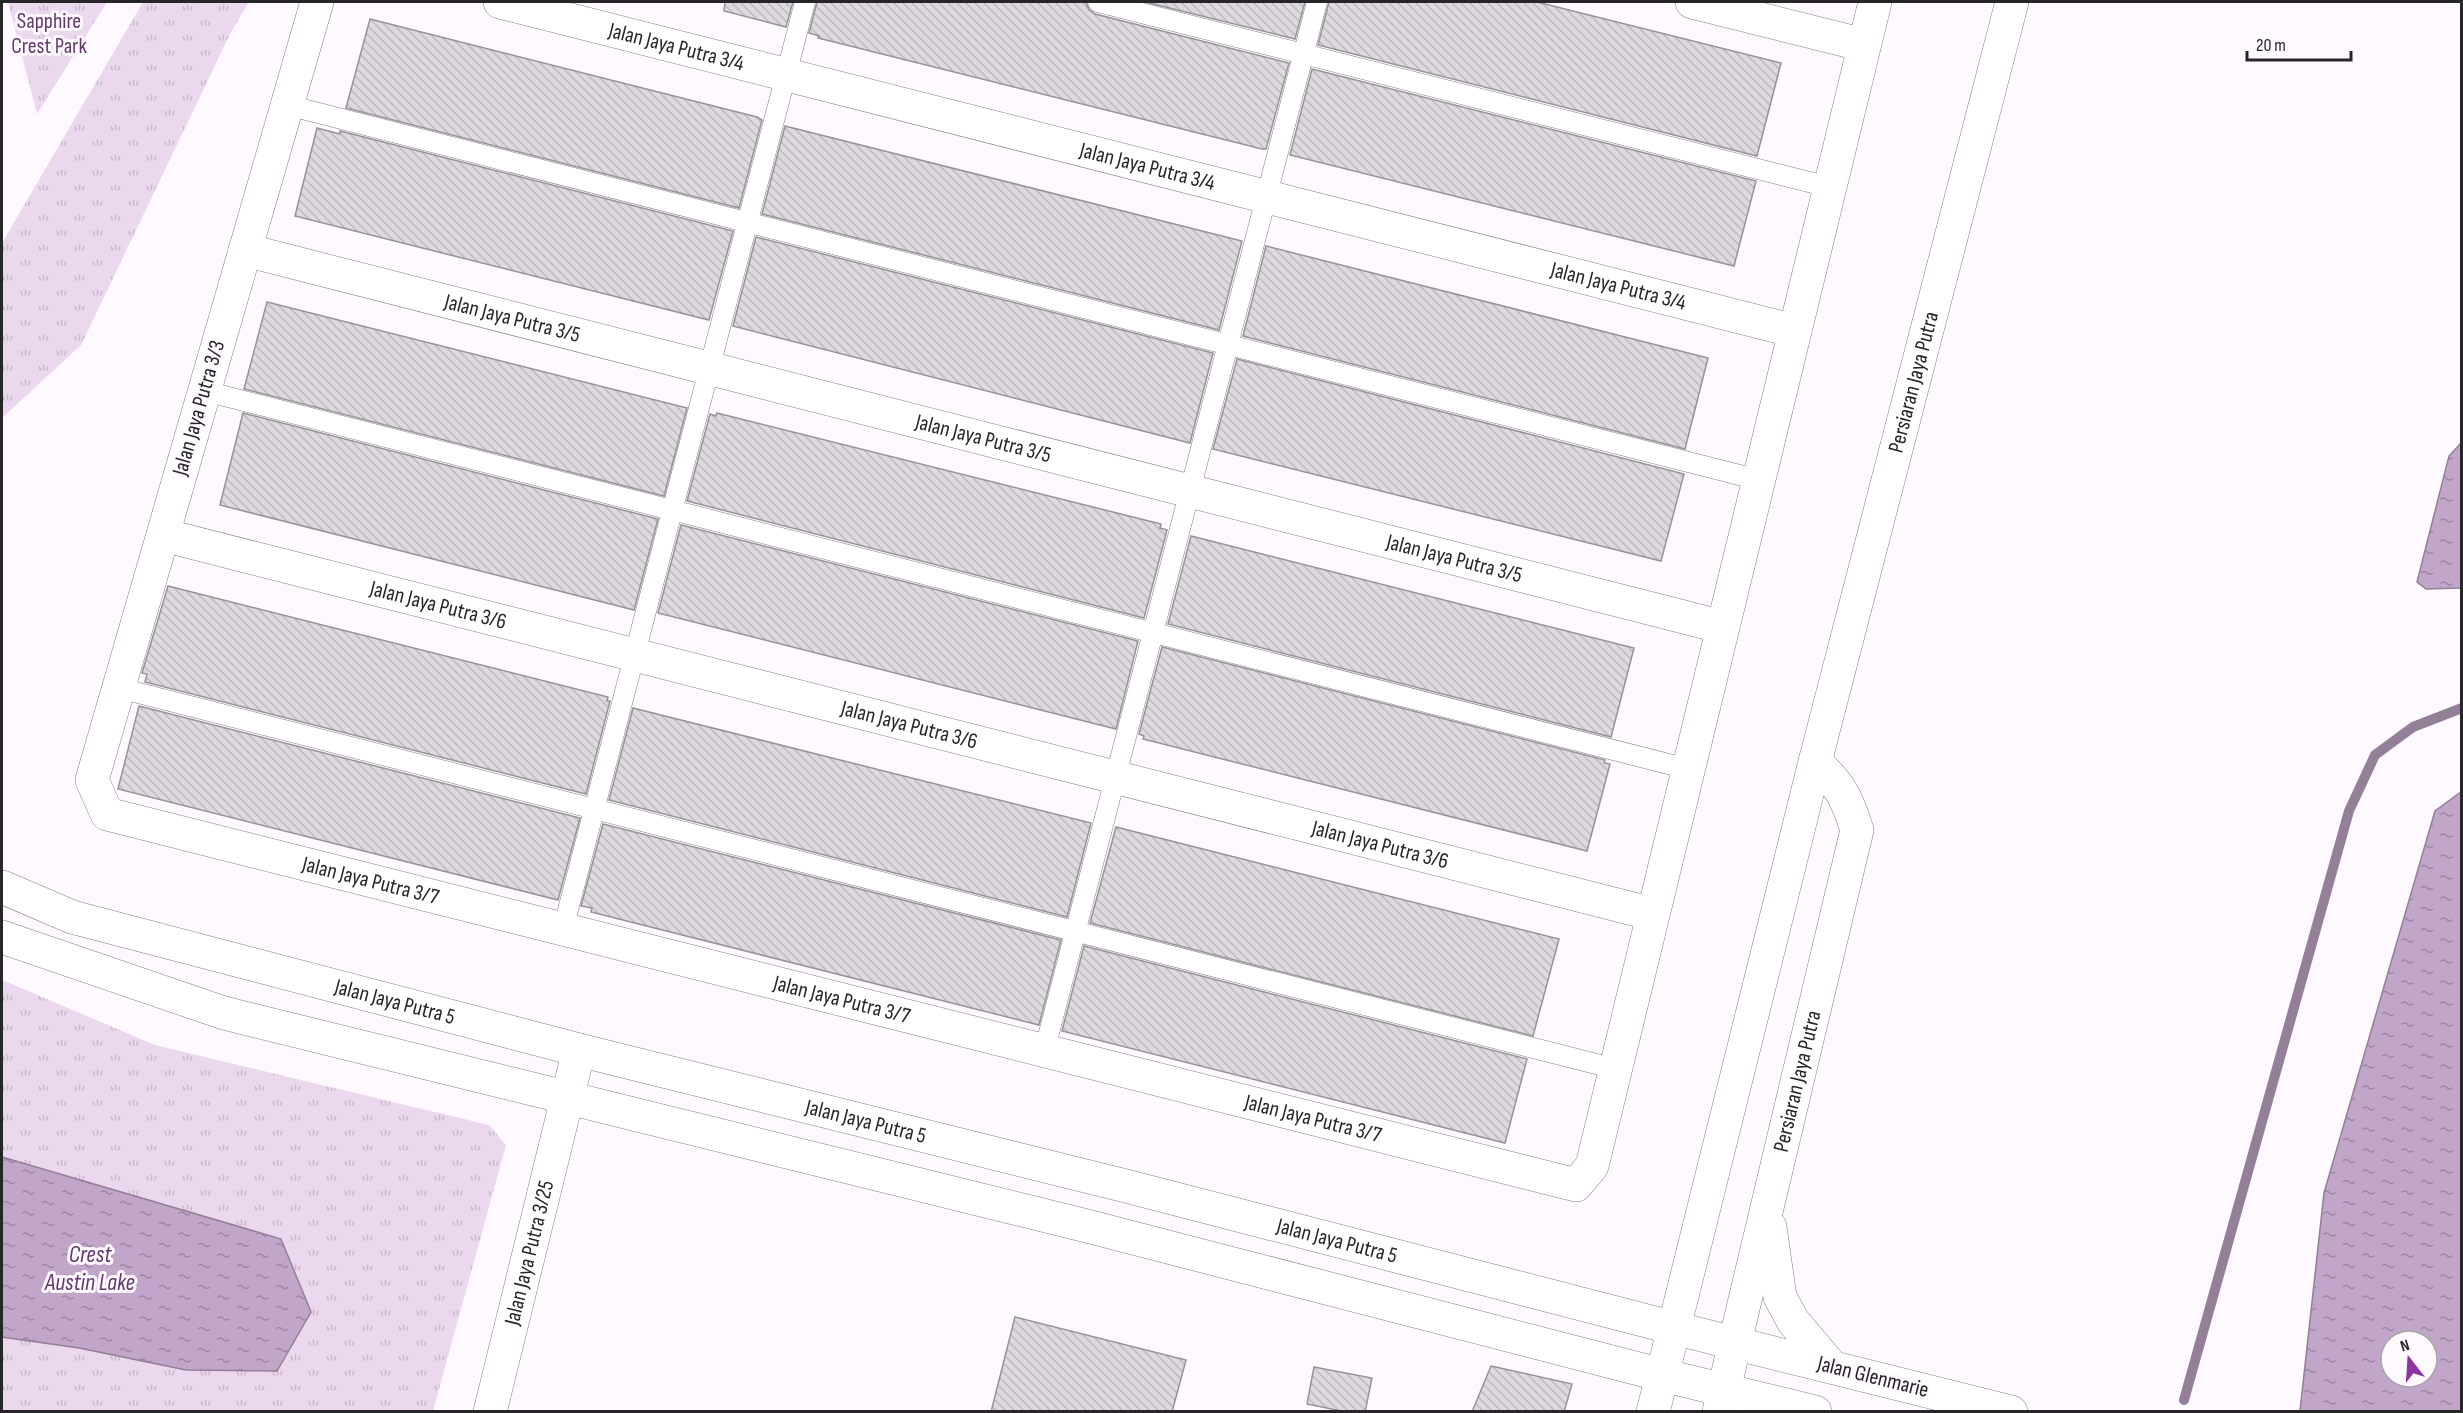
<svg xmlns="http://www.w3.org/2000/svg" width="2463" height="1413" font-family="'Sofia Sans Condensed',sans-serif">
<defs>
<pattern id="park-tufts" width="24" height="20" patternUnits="userSpaceOnUse" patternTransform="scale(1.5)"><rect width="24" height="20" fill="#ebd8ef"/><path d="M3 7l-1-3M5 7V3M7 7l1-3M15 17l-1-3M17 17v-4M19 17l1-3" fill="none" stroke="#c9b9cd"/></pattern>
<pattern id="water-ripples" width="26" height="14" patternUnits="userSpaceOnUse" patternTransform="scale(1.5)"><rect width="26" height="14" fill="#c2a6c9"/><path d="M2 4q2-2 4 0t4 0M15 11q2-2 4 0t4 0" fill="none" stroke="#9d87a3"/></pattern>
<pattern id="building-back-hatch" width="6" height="6" patternUnits="userSpaceOnUse" patternTransform="scale(1.5)"><rect width="6" height="6" fill="#ded9df"/><path d="M-1 5l2 2M0 0l6 6M5-1l2 2" fill="none" stroke="#bebabf"/></pattern>
</defs>
<rect width="100%" height="100%" fill="#fef8ff"/>
<g fill="url(#park-tufts)">
<path d="M8 2H107L37 114Z"/>
<path d="M143 2H249L230 34 81 345 2 418V243Z"/>
<path d="M2 980 155 1045 489 1125 506 1145 433 1411H2Z"/>
</g>
<g fill="url(#water-ripples)" stroke="#937f98" stroke-width="1.5" fill-rule="evenodd">
<path d="M2461 443V588L2426 589 2417 582 2449 456Z"/>
<path d="M2461 792V1411H2300L2324 1193 2435 811ZM2391 1341H2427V1377H2391Z"/>
<path d="M2 1157 281 1239 311 1312 277 1371 186 1370 79 1348 2 1337Z"/>
</g>
<g fill="none" stroke-linecap="round" stroke-linejoin="round">
<path stroke="#937f98" stroke-width="10" d="M2184 1400 2349 811 2375 755 2413 727 2462 708"/>
</g>
<g fill="url(#building-back-hatch)" stroke="#979298" stroke-width="1.5">
<path d="M725 2H793L786 27 724 11Z"/>
<path d="M817 2H1086L1089 10 1095 14 1289 63 1266 149H1262L818 38 819 36 809 33Z"/>
<path d="M1145 2H1305L1295 39Z"/>
<path d="M1329 2H1537L1781 63 1757 156 1318 45Z"/>
<path d="M370 19 757 117 762 120 739 208 346 108Z"/>
<path d="M1312 69 1756 181 1734 266 1290 155Z"/>
<path d="M785 126 1242 241 1219 330 762 214Z"/>
<path d="M317 128 340 134V131L733 231 709 320 295 216Z"/>
<path d="M756 237 1213 353 1190 443 733 326Z"/>
<path d="M1266 246 1708 358 1685 449 1243 336Z"/>
<path d="M267 302 687 408 664 496 244 389Z"/>
<path d="M1237 359 1684 474 1661 561 1213 449Z"/>
<path d="M243 413 658 519 634 610 220 505Z"/>
<path d="M717 413 1161 524 1160 528 1167 530 1144 618 687 501 710 414 716 416Z"/>
<path d="M681 525 1138 641 1116 729 658 613Z"/>
<path d="M1191 536 1634 648 1611 737 1168 624Z"/>
<path d="M168 586 608 697 607 701H610L586 794 145 682 147 674 142 673Z"/>
<path d="M1162 647 1605 760 1604 763 1610 764 1587 851 1143 739 1144 736 1139 734Z"/>
<path d="M139 706 580 818 558 900 118 789Z"/>
<path d="M633 708 1091 823 1067 917 609 800Z"/>
<path d="M603 824 1061 940 1039 1025 591 912 592 908 581 906Z"/>
<path d="M1116 827 1559 939 1533 1036 1090 923Z"/>
<path d="M1084 946 1527 1059 1505 1143 1062 1031Z"/>
<path d="M1015 1317 1186 1360 1172 1412H991Z"/>
<path d="M1491 1366 1572 1384 1564 1412H1472Z"/>
<path d="M1314 1367 1372 1378 1365 1412H1346L1307 1404Z"/>
</g>
<g fill="none" stroke-linecap="round" stroke-linejoin="round">
<g stroke="#847f85" stroke-width="21">
<g id="lane">
<path d="M1098 2 1829 187"/>
<path d="M287 105 1759 480"/>
<path d="M205 391 1688 769"/>
<path d="M119 688 1616 1069"/>
<path d="M563 929 805 2"/>
<path d="M1044 1052 1317 2"/>
</g>
</g>
<g stroke="#847f85" stroke-width="34">
<g id="street">
<path id="s1" d="M317 2 92 780 107 814 1576 1185 1592 1166 1875 2"/>
<path id="s2" d="M500 2 1795 331"/>
<path d="M1692 2 1864 45"/>
<path id="s3" d="M245 250 1723 627"/>
<path id="s4" d="M163 535 1653 914"/>
<path d="M1770 1227 1780 1297 1793 1321 1831 1366"/>
<path id="s5" d="M1735 1342 1857 830C1847 798 1840 784 1815 762"/>
<path d="M1662 1375 1815 1412"/>
<path id="s6" d="M490 1412 579 1050"/>
<path id="s7" d="M2011 1412 1674 1328 1815 762 2012 2"/>
</g>
</g>
<g stroke="#847f85" stroke-width="34">
<g id="secondary">
<path id="s8" d="M2 887 72 917 579 1050 1126 1186 1674 1328 1653 1412"/>
<path d="M2 937 224 1013 1087 1226 1662 1375"/>
<path d="M1719 1412 1735 1342"/>
</g>
</g>
<use href="#lane" stroke="#fff" stroke-width="20"/>
<use href="#street" stroke="#fff" stroke-width="33"/>
<use href="#secondary" stroke="#fff" stroke-width="33"/>
</g>
<g text-anchor="middle" dominant-baseline="central" stroke-width="6" stroke-linejoin="round" paint-order="stroke">
<g font-size="22" fill="#613b6a" stroke="#fef8ff">
<text x="49" y="21">Sapphire<tspan x="49" dy="25">Crest Park</tspan></text>
</g>
<g font-size="22" fill="#262527" stroke="#fef8ff">
<text stroke="none"><textPath href="#s2" startOffset="182">Jalan Jaya Putra 3/4</textPath></text>
<text stroke="none"><textPath href="#s2" startOffset="668">Jalan Jaya Putra 3/4</textPath></text>
<text stroke="none"><textPath href="#s2" startOffset="1154">Jalan Jaya Putra 3/4</textPath></text>
<text stroke="none"><textPath href="#s3" startOffset="276">Jalan Jaya Putra 3/5</textPath></text>
<text stroke="none"><textPath href="#s7" startOffset="1323">Persiaran Jaya Putra</textPath></text>
<text transform="translate(199 408) rotate(-74)">Jalan Jaya Putra 3/3</text>
<text stroke="none"><textPath href="#s3" startOffset="762">Jalan Jaya Putra 3/5</textPath></text>
<text stroke="none"><textPath href="#s3" startOffset="1248">Jalan Jaya Putra 3/5</textPath></text>
<text stroke="none"><textPath href="#s4" startOffset="284">Jalan Jaya Putra 3/6</textPath></text>
<text stroke="none"><textPath href="#s4" startOffset="770">Jalan Jaya Putra 3/6</textPath></text>
<text stroke="none"><textPath href="#s4" startOffset="1256">Jalan Jaya Putra 3/6</textPath></text>
<text stroke="none"><textPath href="#s1" startOffset="1119">Jalan Jaya Putra 3/7</textPath></text>
<text stroke="none"><textPath href="#s1" startOffset="1605">Jalan Jaya Putra 3/7</textPath></text>
<text stroke="none"><textPath href="#s8" startOffset="410">Jalan Jaya Putra 5</textPath></text>
<text stroke="none"><textPath href="#s5" startOffset="268">Persiaran Jaya Putra</textPath></text>
<text stroke="none"><textPath href="#s1" startOffset="2091">Jalan Jaya Putra 3/7</textPath></text>
<text stroke="none"><textPath href="#s8" startOffset="896">Jalan Jaya Putra 5</textPath></text>
<text stroke="none"><textPath href="#s8" startOffset="1382">Jalan Jaya Putra 5</textPath></text>
<text stroke="none"><textPath href="#s6" startOffset="164">Jalan Jaya Putra 3/25</textPath></text>
<text transform="translate(1873 1377) rotate(14)">Jalan Glenmarie</text>
</g>
<g font-size="24" font-style="italic" fill="#603a69" stroke="#fef8ff">
<text x="90" y="1254">Crest<tspan x="90" dy="28">Austin Lake</tspan></text>
</g>
</g>
<rect width="2463" height="1413" fill="none" stroke="#262527" stroke-width="6"/>
<g transform="translate(2409 1359) rotate(343)"><circle r="28" fill="#fef8ff" stroke="#a8a4a9" stroke-width="1.5"/>
<path d="M0-4.5L10 22L0 15L-10 22Z" fill="#8b339f"/>
<text y="-9" font-size="16" font-weight="bold" text-anchor="middle" fill="#262527">N</text>
</g>
<path d="M2247 51v9h104v-9" fill="none" stroke="#262527" stroke-width="3"/>
<text x="2256" y="51" font-size="18" fill="#262527" stroke="#fef8ff" stroke-width="4.5" paint-order="stroke">20 m</text>
</svg>
